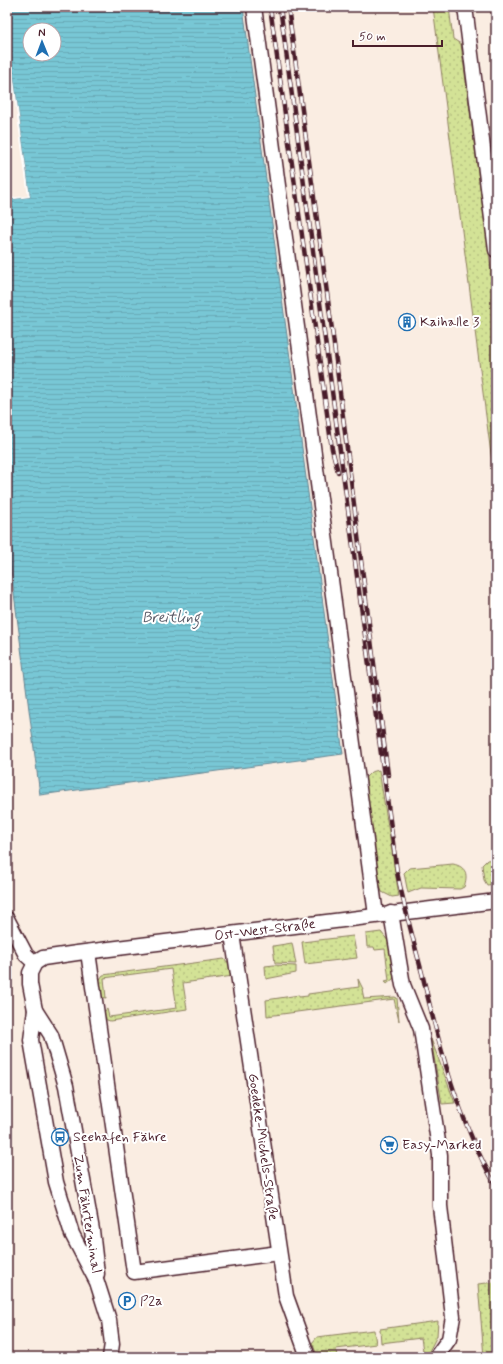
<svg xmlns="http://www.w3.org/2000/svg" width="503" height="1364" font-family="Mynerve,sans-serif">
<defs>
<pattern id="green-dots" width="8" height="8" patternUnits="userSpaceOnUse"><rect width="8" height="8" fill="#d3e296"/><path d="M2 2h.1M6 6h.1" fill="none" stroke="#b7c181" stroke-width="1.8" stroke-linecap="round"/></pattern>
<pattern id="water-rules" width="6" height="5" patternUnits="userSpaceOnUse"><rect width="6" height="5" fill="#78c7d5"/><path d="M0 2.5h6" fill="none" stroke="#69aab7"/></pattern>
</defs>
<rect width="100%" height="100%" fill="#fff"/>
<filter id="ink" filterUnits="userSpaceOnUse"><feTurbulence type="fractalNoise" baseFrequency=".025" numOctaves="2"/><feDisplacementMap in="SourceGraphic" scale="8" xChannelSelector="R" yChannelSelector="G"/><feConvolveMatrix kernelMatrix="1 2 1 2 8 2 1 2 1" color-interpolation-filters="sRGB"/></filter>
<g filter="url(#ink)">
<g fill="#faede2">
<path d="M243 7H496V1357H7V539L40 795 342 754Z"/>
<path d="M7 28 30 197 7 200Z"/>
</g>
<g fill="url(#green-dots)" stroke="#8e8060">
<path d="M433 7H449L453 39 461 44 496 306V493Z"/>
<path d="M379 770 399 896 392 897 382 892 379 883 364 779 371 772Z"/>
<path d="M496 859V884L487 885 484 880 482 865 487 860Z"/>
<path d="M453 864C467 867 468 875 464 887L460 889 421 888 408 893 404 873 409 868Z"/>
<path d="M381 932 389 942 394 978 387 984 385 981 389 980 385 949 375 950 374 947H367L366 934Z"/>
<path d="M353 936 357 958 305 964 302 942Z"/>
<path d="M292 943 296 964 275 963 273 946Z"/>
<path d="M224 959 229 963 233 976 183 983 187 1009 110 1021 101 1018V1014L107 1009 109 1017 177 1008 171 969 104 978 106 998 100 997 97 983 103 975Z"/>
<path d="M274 965 296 966V973L266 979 265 966Z"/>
<path d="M358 979 363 989H362L364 999 395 997 397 998 399 1021 394 999 267 1016 266 1000 299 995V997L308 996V994L359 987Z"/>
<path d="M431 1039 455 1103 442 1104Z"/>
<path d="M496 1282V1357H484L478 1284Z"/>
<path d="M438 1321 437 1336 426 1357H424L421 1338 381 1343 380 1329Z"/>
<path d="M374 1330 376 1344 336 1349 337 1357H318L312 1343 317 1337Z"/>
</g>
<path fill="url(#water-rules)" stroke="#668491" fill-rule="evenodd" d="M7 7H243L343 754 40 795 7 539V200L30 197 7 28ZM30 30H54V54H30Z"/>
<path fill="#fff" d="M7 28 30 197 7 200V198L28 196 7 43Z"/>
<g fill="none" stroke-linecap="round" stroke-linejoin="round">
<g stroke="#4a1f2b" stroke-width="17">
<g id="minor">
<path d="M254 7 376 915"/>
<path d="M465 7 496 250"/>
<path d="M391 913 403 985 421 1029 440 1155V1206L453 1317 449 1339 436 1357"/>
<path d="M7 919 26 955 35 963"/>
<path d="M232 934 286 1296 308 1357"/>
<path d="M88 952 134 1272 279 1253"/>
<path d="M35 1010 51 1035 66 1086 92 1230 97 1274"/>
<path d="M110 1357 112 1344 109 1320 97 1282 72 1234 56 1182 31 1040 35 1010 30 984V973L35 963 43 958 77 953 496 901"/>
</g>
</g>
<use href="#minor" stroke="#fff" stroke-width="14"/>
<g stroke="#4a1f2b" stroke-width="4.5">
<g id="rail">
<path d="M270 7 332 449 338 472"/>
<path d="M280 7 397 872C404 906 413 939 422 973 439 1046 458 1120 496 1186"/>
<path d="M288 7 333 337 388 775"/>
</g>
</g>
<use href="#rail" stroke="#fff" stroke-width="3" stroke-dasharray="9" stroke-linecap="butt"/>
</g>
</g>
<defs>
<g id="building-ring" transform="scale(0.9)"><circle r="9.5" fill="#fff" stroke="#1f6fb2" stroke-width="1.5"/><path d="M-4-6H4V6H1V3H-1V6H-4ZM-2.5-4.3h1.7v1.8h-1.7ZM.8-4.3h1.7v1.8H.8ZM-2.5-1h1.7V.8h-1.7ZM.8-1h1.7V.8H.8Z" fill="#1f6fb2"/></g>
<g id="bus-ring" transform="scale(0.9)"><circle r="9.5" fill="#fff" stroke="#1f6fb2" stroke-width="1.5"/><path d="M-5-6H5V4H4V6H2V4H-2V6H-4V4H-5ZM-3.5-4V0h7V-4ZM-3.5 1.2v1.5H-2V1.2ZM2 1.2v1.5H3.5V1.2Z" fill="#1f6fb2"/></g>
<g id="supermarket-ring" transform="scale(0.9)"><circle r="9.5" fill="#fff" stroke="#1f6fb2" stroke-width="1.5"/><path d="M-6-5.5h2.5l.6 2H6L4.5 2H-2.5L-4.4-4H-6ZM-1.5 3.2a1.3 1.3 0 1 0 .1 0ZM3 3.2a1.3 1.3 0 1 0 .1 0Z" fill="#1f6fb2"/></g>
<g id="parking-ring" transform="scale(0.9)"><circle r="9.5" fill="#fff" stroke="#1f6fb2" stroke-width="1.5"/><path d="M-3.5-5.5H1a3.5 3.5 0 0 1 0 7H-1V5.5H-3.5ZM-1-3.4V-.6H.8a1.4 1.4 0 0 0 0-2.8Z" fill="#1f6fb2"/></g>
</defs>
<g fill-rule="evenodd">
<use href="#building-ring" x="407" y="322"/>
<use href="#bus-ring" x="60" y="1137"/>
<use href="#supermarket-ring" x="389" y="1145"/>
<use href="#parking-ring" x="127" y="1301"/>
</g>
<g text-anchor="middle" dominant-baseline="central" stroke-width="4" stroke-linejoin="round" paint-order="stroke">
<g font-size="14" fill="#4a1f2b" stroke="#fff" text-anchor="start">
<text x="420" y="322">Kaihalle 3</text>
<text x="73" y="1137">Seehafen Fähre</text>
<text x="402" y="1145">Easy-Marked</text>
<text x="140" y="1301">P2a</text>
</g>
<g font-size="14" fill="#4a1f2b" stroke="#fff">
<text transform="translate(265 930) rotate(-7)">Ost-West-Straße</text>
<text transform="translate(263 1147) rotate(82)">Goedeke-Michels-Straße</text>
<text transform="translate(87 1214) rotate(81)">Zum Fährterminal</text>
</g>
<g font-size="15" font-style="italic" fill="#5a5a66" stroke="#fff">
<text x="171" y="618">Breitling</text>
</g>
</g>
<rect width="503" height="1364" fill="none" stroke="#fff" stroke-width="24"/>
<rect x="12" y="12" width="479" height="1340" fill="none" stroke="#4a1f2b" stroke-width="1.5" filter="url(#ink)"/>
<g transform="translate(42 42) rotate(359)"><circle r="19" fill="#ffffff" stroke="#b7a5aa"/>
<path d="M0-3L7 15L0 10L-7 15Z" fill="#1f6fb2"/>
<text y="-6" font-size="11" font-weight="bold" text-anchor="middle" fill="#4a1f2b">N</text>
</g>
<path d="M353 40v6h89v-6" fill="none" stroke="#4a1f2b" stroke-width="2"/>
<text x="359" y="40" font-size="12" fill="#4a1f2b" stroke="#ffffff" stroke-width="3" paint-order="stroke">50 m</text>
</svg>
